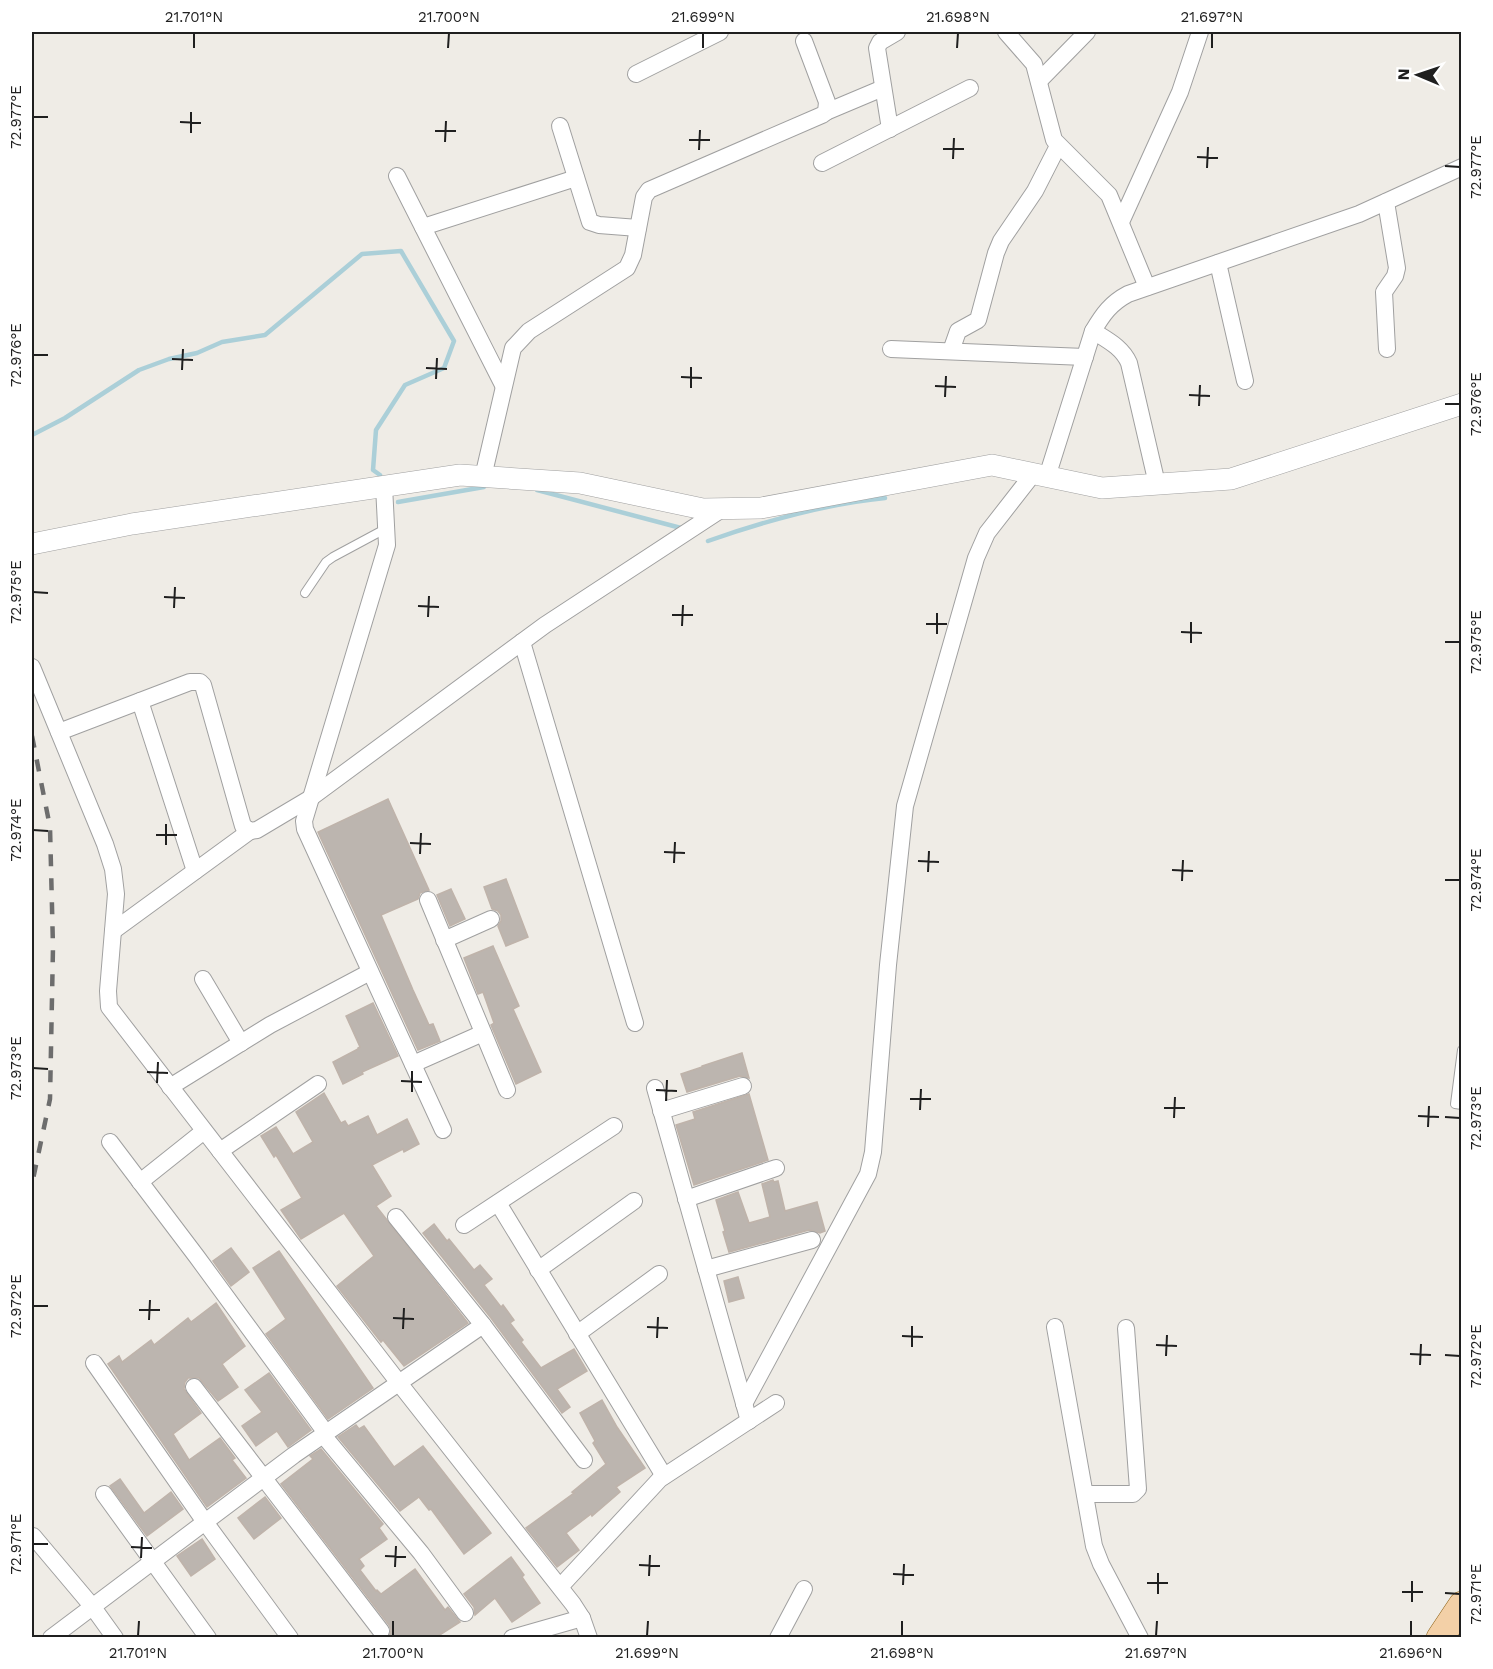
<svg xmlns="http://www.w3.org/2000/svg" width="1493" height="1669" font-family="'Work Sans',sans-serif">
<rect width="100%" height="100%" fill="#efece6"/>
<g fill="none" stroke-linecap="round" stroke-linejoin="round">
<g stroke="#abcfd8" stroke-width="4.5">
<path d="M32 435 65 418 139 370 169 359 197 353 222 342 265 335 362 254 401 251 454 341 444 368 405 385 376 430 373 470 380 475"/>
<path d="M537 490 681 528"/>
<path d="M398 502 484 487"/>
<path d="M708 541C765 521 824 504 885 498"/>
</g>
</g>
<g fill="#bcb5af" stroke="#bfb3aa" stroke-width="1.5">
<path d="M388 799 429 890 420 893 418 899 381 915 413 990 429 1025 433 1024 440 1041 418 1050 318 832Z"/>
<path d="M506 879 528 937 506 946 498 926 501 921V915L498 911 492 909 484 887Z"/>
<path d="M451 889 465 919 450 926 437 895Z"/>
<path d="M493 946 519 1006 513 1009 541 1072 516 1084 491 1025 494 1023 483 992 478 994 464 958Z"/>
<path d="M373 1003 398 1056 362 1072 363 1074 343 1084 333 1062 358 1049V1048L360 1047 346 1016Z"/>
<path d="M742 1053 749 1078 740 1076 687 1092 681 1074 702 1067V1066Z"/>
<path d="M324 1093 341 1123 345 1121 348 1126 368 1116 377 1135 407 1119 419 1144 404 1152 403 1149 372 1165 391 1196 376 1206 468 1323 404 1366 383 1340 381 1342 337 1286 374 1256 344 1213 301 1239 281 1210 302 1198 276 1155 274 1157 261 1136 276 1127 293 1154 313 1142 296 1112Z"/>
<path d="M749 1094 768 1160 694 1185 676 1125 695 1119 693 1112Z"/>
<path d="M773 1180 774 1182 778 1181 785 1211 817 1202 825 1231 820 1233 809 1230 729 1252 723 1232 725 1231 716 1200 738 1192 749 1223 770 1217 762 1184Z"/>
<path d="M434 1224 447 1241 449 1239 474 1270 480 1265 492 1279 484 1285 501 1307 503 1305 514 1320 510 1323 523 1340 521 1342 541 1368 574 1349 587 1371 557 1389 570 1407 562 1413 491 1318 423 1233Z"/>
<path d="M231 1248 249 1272 231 1286 213 1261Z"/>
<path d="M279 1251 373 1388 328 1419 266 1334 286 1319 253 1268Z"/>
<path d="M738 1277 744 1298 729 1302 724 1281Z"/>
<path d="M216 1303 245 1346 222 1364 238 1387 218 1401 199 1378H188L185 1382 184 1389 201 1413 173 1434 189 1460 220 1438 235 1458 232 1460 246 1478 207 1507 108 1364 119 1356 122 1362 151 1340 154 1345 188 1318 191 1322Z"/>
<path d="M269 1373 311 1430 288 1447 277 1431 256 1446 242 1426 262 1412 245 1390Z"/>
<path d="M602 1400 617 1427 645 1468 616 1487 620 1492 592 1516 591 1514 566 1533 579 1550 557 1567 526 1528 574 1493 572 1492 606 1464 593 1443 595 1441 580 1413Z"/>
<path d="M356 1425 359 1429 364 1426 394 1467 423 1446 491 1533 464 1554 431 1509 429 1510 419 1497 400 1511 338 1437Z"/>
<path d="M321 1449 383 1524 379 1528 387 1539 359 1559 364 1566 360 1570 376 1591 377 1590 381 1594 415 1569 445 1610 448 1607 460 1622 435 1638H389L391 1630 389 1625 281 1484 313 1459 310 1456Z"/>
<path d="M120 1479 144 1513 171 1492 183 1509 147 1536 110 1486Z"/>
<path d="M265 1497 281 1518 254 1539 238 1518Z"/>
<path d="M202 1539 215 1559 191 1576 177 1556Z"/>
<path d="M511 1557 524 1575 522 1577 540 1603 512 1622 495 1598 475 1615 474 1607 464 1594Z"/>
</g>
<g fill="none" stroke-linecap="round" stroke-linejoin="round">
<g stroke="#a0a0a0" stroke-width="10">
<g id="service">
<path d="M305 593 326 562 333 557 387 528"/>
<path d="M1462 1050 1455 1104 1462 1105"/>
</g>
</g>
<g stroke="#a0a0a0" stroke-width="18">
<g id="minor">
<path d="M1006 32 1034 64 1054 140 1109 195 1147 287"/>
<path d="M636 74 720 32"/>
<path d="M1039 81 1087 32"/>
<path d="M826 112 883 88"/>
<path d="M560 126 590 222 599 225 638 228"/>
<path d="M890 129 877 48 880 42 897 32"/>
<path d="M822 163 970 88"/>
<path d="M397 176 503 385"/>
<path d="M1386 202 1397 268 1395 276 1384 292 1387 349"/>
<path d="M1121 222 1180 92 1200 32"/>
<path d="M423 227 576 178"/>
<path d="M1218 263 1245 381"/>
<path d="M1093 331C1107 340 1122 347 1129 363L1157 484"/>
<path d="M891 349 1085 357"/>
<path d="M951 351 958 331 978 320 996 253 1001 241 1035 191 1058 146"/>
<path d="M483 477 513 348 529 331 627 268 633 255 644 197 649 190 822 115 826 112 827 102 804 41"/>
<path d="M1047 477 1093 331C1103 314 1111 303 1128 294L1359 214 1462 167"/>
<path d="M384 486 387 545 304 821 305 829 443 1130"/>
<path d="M522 642 635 1023"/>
<path d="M32 667 105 844 113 869 116 894 108 991 109 1007 399 1383 573 1604 582 1618 589 1638"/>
<path d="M140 701 195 871"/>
<path d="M59 732 190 682H200L203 685 243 826 250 831 257 830 309 799 545 625 722 509"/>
<path d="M428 900 507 1090"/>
<path d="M113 931 250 831"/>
<path d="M444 940 491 919"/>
<path d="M203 979 241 1043"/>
<path d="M413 1064 483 1033"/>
<path d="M170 1087 270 1025 370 972"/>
<path d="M655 1088 749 1421"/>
<path d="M661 1111 743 1086"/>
<path d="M110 1142 197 1257 326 1433"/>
<path d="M220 1151 318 1084"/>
<path d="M140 1182 204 1131"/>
<path d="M686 1199 776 1168"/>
<path d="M498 1203 664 1476"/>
<path d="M396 1217 483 1325 584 1460"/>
<path d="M464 1225 614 1126"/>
<path d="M706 1269 812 1240"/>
<path d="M538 1270 634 1201"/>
<path d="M1055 1327 1094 1546 1101 1564 1140 1638"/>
<path d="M577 1334 659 1274"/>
<path d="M94 1363 205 1522 290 1638"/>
<path d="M194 1387 381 1631"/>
<path d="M744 1404 868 1174 873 1152 888 965 905 806 976 558 987 533 1033 474"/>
<path d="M323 1435 421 1553 465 1613"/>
<path d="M104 1494 208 1638"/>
<path d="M1085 1494H1133L1138 1489 1126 1328"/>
<path d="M33 1536 92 1606 115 1638"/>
<path d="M560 1587 660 1479 776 1403"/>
<path d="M51 1638 294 1455 483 1325"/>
<path d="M512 1638 582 1618"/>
<path d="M778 1638 804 1589"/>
</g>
</g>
<g stroke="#a0a0a0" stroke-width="22">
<path id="tertiary" d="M32 544 132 524 460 475 580 483 703 509 761 508 992 465 1102 488 1231 479 1462 404"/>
</g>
<g stroke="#8b5e0f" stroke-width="28">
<path id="primary" d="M1440 1638 1462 1605"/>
</g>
<use href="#service" stroke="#fff" stroke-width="8"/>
<use href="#minor" stroke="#fff" stroke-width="16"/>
<use href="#tertiary" stroke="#fff" stroke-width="21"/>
<use href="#primary" stroke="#f3d0a7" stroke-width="27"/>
<path stroke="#6d6d6d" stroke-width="4.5" stroke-dasharray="12 12" stroke-linecap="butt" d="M32 736 50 827 53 947 50 1099 32 1184"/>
</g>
<path fill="none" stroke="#1f1f1f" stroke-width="2" d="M194 48V33M448 48 449 33M703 48V33M957 48 958 33M1212 48V33M33 117H48M180 122 201 123M435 131H456M191 133V112M689 140H710M445 142 446 121M943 149H964M699 150 700 130M1197 157 1218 158M953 159 954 138M1445 166 1460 167M1207 168 1208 147M33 355H48M172 359 193 360M426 368 447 369M182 370 183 349M681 377 702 378M436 379 437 358M935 386 956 387M691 388V367M1189 395 1210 396M945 397 946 376M1445 404H1460M1199 406 1200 385M33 592 48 593M164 597 185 598M418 606 439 607M174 608 175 587M672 615H693M428 617 429 596M926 624H947M682 626 683 605M1181 632 1202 633M937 634V613M1445 642H1460M1191 643V622M33 830 48 831M156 835H177M410 843 431 844M166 845V824M664 852 685 853M420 854 421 833M918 861 939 862M674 863 675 842M1172 870 1193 871M928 872 929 851M1445 880H1460M1182 881 1183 860M33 1068 48 1069M147 1072 168 1073M401 1081 422 1082M157 1083 158 1062M656 1090 677 1091M412 1092V1071M910 1099H931M666 1101 667 1080M1164 1108H1185M920 1110 921 1089M1418 1116 1439 1117M1445 1117 1460 1118M1174 1118 1175 1097M1428 1127 1429 1106M33 1306H48M139 1310H160M393 1318 414 1319M149 1320 150 1300M647 1327 668 1328M403 1329 404 1308M902 1336 923 1337M657 1338 658 1317M1156 1345 1177 1346M912 1347V1326M1410 1354 1431 1355M1445 1355 1460 1356M1166 1356 1167 1335M1420 1365 1421 1344M33 1544H48M131 1547 152 1548M385 1556 406 1557M141 1558 142 1537M639 1565 660 1566M395 1567 396 1546M893 1574 914 1575M649 1576 650 1555M1147 1583H1168M903 1585 904 1564M1402 1592H1423M1445 1593 1460 1594M1158 1594V1573M1412 1602V1581M138 1636 139 1621M393 1636V1621M647 1636 648 1621M902 1636V1621M1156 1636 1157 1621M1411 1636V1621"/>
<rect width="1493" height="1669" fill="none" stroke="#ffffff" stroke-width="66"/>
<g transform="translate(1418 75) rotate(272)" stroke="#ffffff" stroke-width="4.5" paint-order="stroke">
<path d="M0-4.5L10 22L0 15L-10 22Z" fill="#1f1f1f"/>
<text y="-9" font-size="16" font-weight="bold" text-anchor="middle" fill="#1f1f1f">N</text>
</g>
<rect x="33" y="33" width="1427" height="1603" fill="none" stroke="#1f1f1f" stroke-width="2"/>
<g font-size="15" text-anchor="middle" fill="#1f1f1f">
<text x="194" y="22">21.701°N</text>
<text x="449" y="22">21.700°N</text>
<text x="703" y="22">21.699°N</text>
<text x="958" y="22">21.698°N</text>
<text x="1212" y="22">21.697°N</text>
<text transform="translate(16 117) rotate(-90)" y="5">72.977°E</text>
<text transform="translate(1476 167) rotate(-90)" y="5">72.977°E</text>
<text transform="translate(16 355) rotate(-90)" y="5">72.976°E</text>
<text transform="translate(1476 404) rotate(-90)" y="5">72.976°E</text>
<text transform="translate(16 592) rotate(-90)" y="5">72.975°E</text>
<text transform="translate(1476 642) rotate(-90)" y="5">72.975°E</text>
<text transform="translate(16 830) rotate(-90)" y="5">72.974°E</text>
<text transform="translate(1476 880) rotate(-90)" y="5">72.974°E</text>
<text transform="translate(16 1068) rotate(-90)" y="5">72.973°E</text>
<text transform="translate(1476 1118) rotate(-90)" y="5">72.973°E</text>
<text transform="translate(16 1306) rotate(-90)" y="5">72.972°E</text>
<text transform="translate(1476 1356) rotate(-90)" y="5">72.972°E</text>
<text transform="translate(16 1544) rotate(-90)" y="5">72.971°E</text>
<text transform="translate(1476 1594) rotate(-90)" y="5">72.971°E</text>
<text x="138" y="1658">21.701°N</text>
<text x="393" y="1658">21.700°N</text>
<text x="647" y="1658">21.699°N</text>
<text x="902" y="1658">21.698°N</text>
<text x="1156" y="1658">21.697°N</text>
<text x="1411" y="1658">21.696°N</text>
</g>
</svg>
